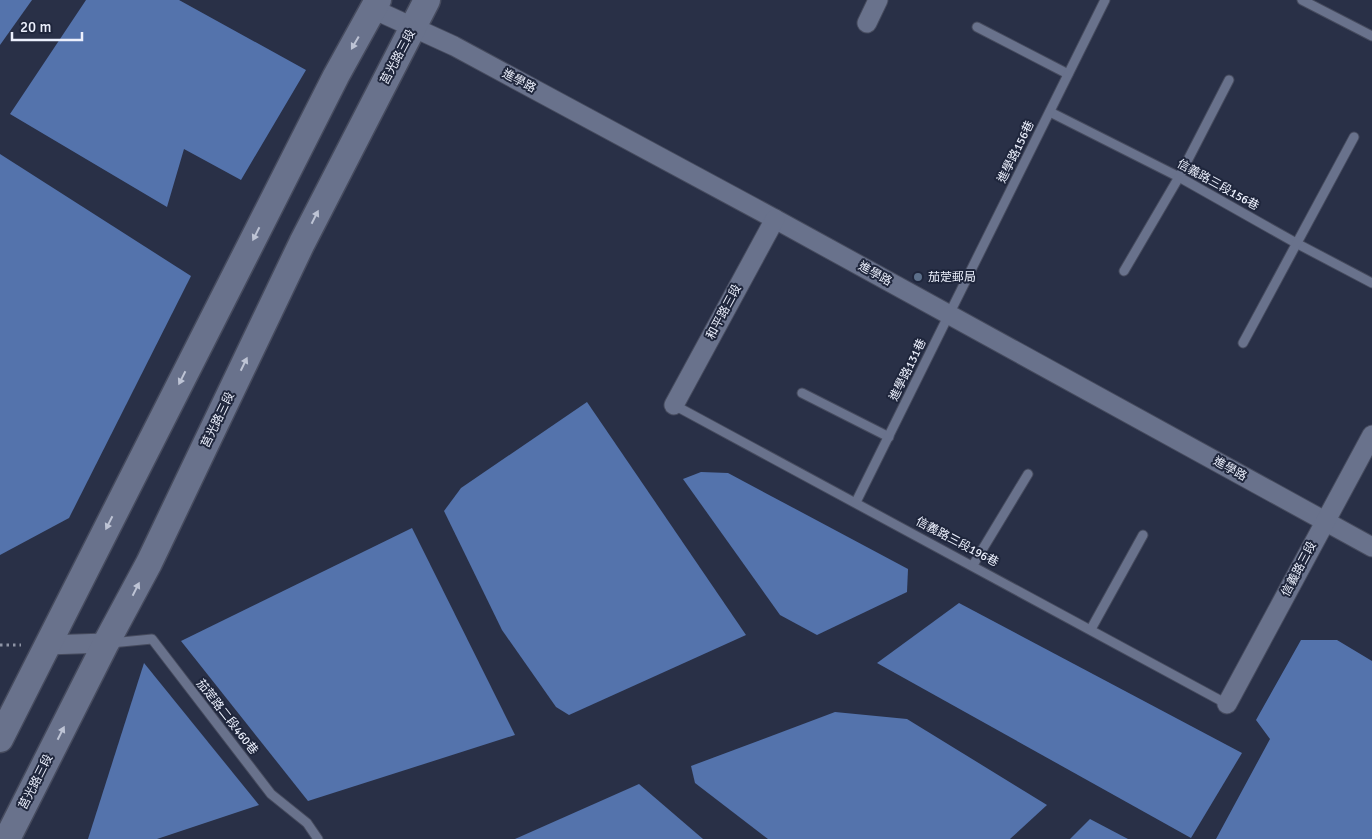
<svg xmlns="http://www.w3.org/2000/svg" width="1372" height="839" font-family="Signika,'Noto Sans TC',sans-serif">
<rect width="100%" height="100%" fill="#293047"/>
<g fill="#5473ac">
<path d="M0 0H32L0 45Z"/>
<path d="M86 0H179L306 70 241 180 184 149 167 207 10 114Z"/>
<path d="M0 154 191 276 69 518 0 555Z"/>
<path d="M587 402 746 635 569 715 556 707 502 630 444 511 461 488Z"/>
<path d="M701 472 728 473 908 569 907 592 817 635 780 615 683 479Z"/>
<path d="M412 528 515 735 308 801 181 641Z"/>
<path d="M959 603 1242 753 1191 838 877 663Z"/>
<path d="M1301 640H1337L1372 661V839H1216L1270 739 1256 720Z"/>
<path d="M144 663 259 805 157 839H88Z"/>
<path d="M835 712 907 719 1047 805 1010 839H768L695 783 691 766Z"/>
<path d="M639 784 703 839H515Z"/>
<path d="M1090 819 1128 839H1070Z"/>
</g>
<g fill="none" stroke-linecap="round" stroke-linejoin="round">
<g stroke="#464b5e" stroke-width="11">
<g id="lane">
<path d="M1302 0 1372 36"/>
<path d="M977 27 1068 74"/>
<path d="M1050 112 1179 177 1296 243 1372 283"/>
<path d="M1124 271 1179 177 1229 80"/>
<path d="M1243 343 1354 137"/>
<path d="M802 393 889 437"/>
<path d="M674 405 1227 704"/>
<path d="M856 502 1105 0"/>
<path d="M973 565 1028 474"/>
<path d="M1091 629 1143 535"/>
<path d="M111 643 152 639 271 794 307 823 318 839"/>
</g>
</g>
<g stroke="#464b5e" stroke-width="21">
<g id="street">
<path d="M373 9 454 46 775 219 1372 547"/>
<path d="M867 23 878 0"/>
<path d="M674 405 775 219"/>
<path d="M47 645 106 643"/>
<path d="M1227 704 1372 435"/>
</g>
</g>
<g stroke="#464b5e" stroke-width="29">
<g id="secondary">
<path d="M0 739 336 76 378 0"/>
<path d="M7 839 106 643 149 563 302 243 427 0"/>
</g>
</g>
<path stroke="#8e93a5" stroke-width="3" stroke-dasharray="2.5 4" stroke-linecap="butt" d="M0 645H21"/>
<use href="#lane" stroke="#69728c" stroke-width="9"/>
<use href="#street" stroke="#69728c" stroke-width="19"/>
<use href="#secondary" stroke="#69728c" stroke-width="26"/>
</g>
<defs><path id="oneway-solid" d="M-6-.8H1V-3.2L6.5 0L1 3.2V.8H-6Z" transform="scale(1.25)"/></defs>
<g fill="#bec4d5">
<use href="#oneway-solid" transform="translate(355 43) rotate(120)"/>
<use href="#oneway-solid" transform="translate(315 217) rotate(-63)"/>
<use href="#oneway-solid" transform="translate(256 234) rotate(117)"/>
<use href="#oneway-solid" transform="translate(244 364) rotate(-64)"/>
<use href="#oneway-solid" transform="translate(182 378) rotate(117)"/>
<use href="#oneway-solid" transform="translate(109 523) rotate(117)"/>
<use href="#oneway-solid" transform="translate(136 589) rotate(-63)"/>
<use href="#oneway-solid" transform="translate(61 733) rotate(-63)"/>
</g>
<circle fill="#5c6f8a" stroke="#1f263c" stroke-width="2" cx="918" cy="277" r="5"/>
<g text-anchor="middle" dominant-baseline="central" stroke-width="4" stroke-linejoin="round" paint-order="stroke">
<g font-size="12" fill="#ecf0fd" stroke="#1f263c">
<text transform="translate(398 57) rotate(-62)">莒光路三段</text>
<text transform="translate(519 81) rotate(28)">進學路</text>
<text transform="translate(1016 152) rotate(-64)">進學路156巷</text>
<text transform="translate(1218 185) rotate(29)">信義路三段156巷</text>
<text transform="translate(875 274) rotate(29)">進學路</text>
<text transform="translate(724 312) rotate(-62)">和平路三段</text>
<text transform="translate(908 370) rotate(-64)">進學路131巷</text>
<text transform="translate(218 420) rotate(-64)">莒光路三段</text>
<text transform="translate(1230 469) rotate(29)">進學路</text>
<text transform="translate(957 542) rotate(28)">信義路三段196巷</text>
<text transform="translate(1299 569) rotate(-62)">信義路三段</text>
<text transform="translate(227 717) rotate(52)">茄萣路二段460巷</text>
<text transform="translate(36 782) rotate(-63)">莒光路三段</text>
</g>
<g font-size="12" fill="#ecf0fd" stroke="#1f263c" text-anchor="start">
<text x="928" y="277">茄萣郵局</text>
</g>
</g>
<path d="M12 32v8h70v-8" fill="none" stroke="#ecf0fd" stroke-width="2.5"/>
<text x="20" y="32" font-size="15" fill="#ecf0fd" stroke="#1f263c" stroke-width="4" paint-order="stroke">20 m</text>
</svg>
